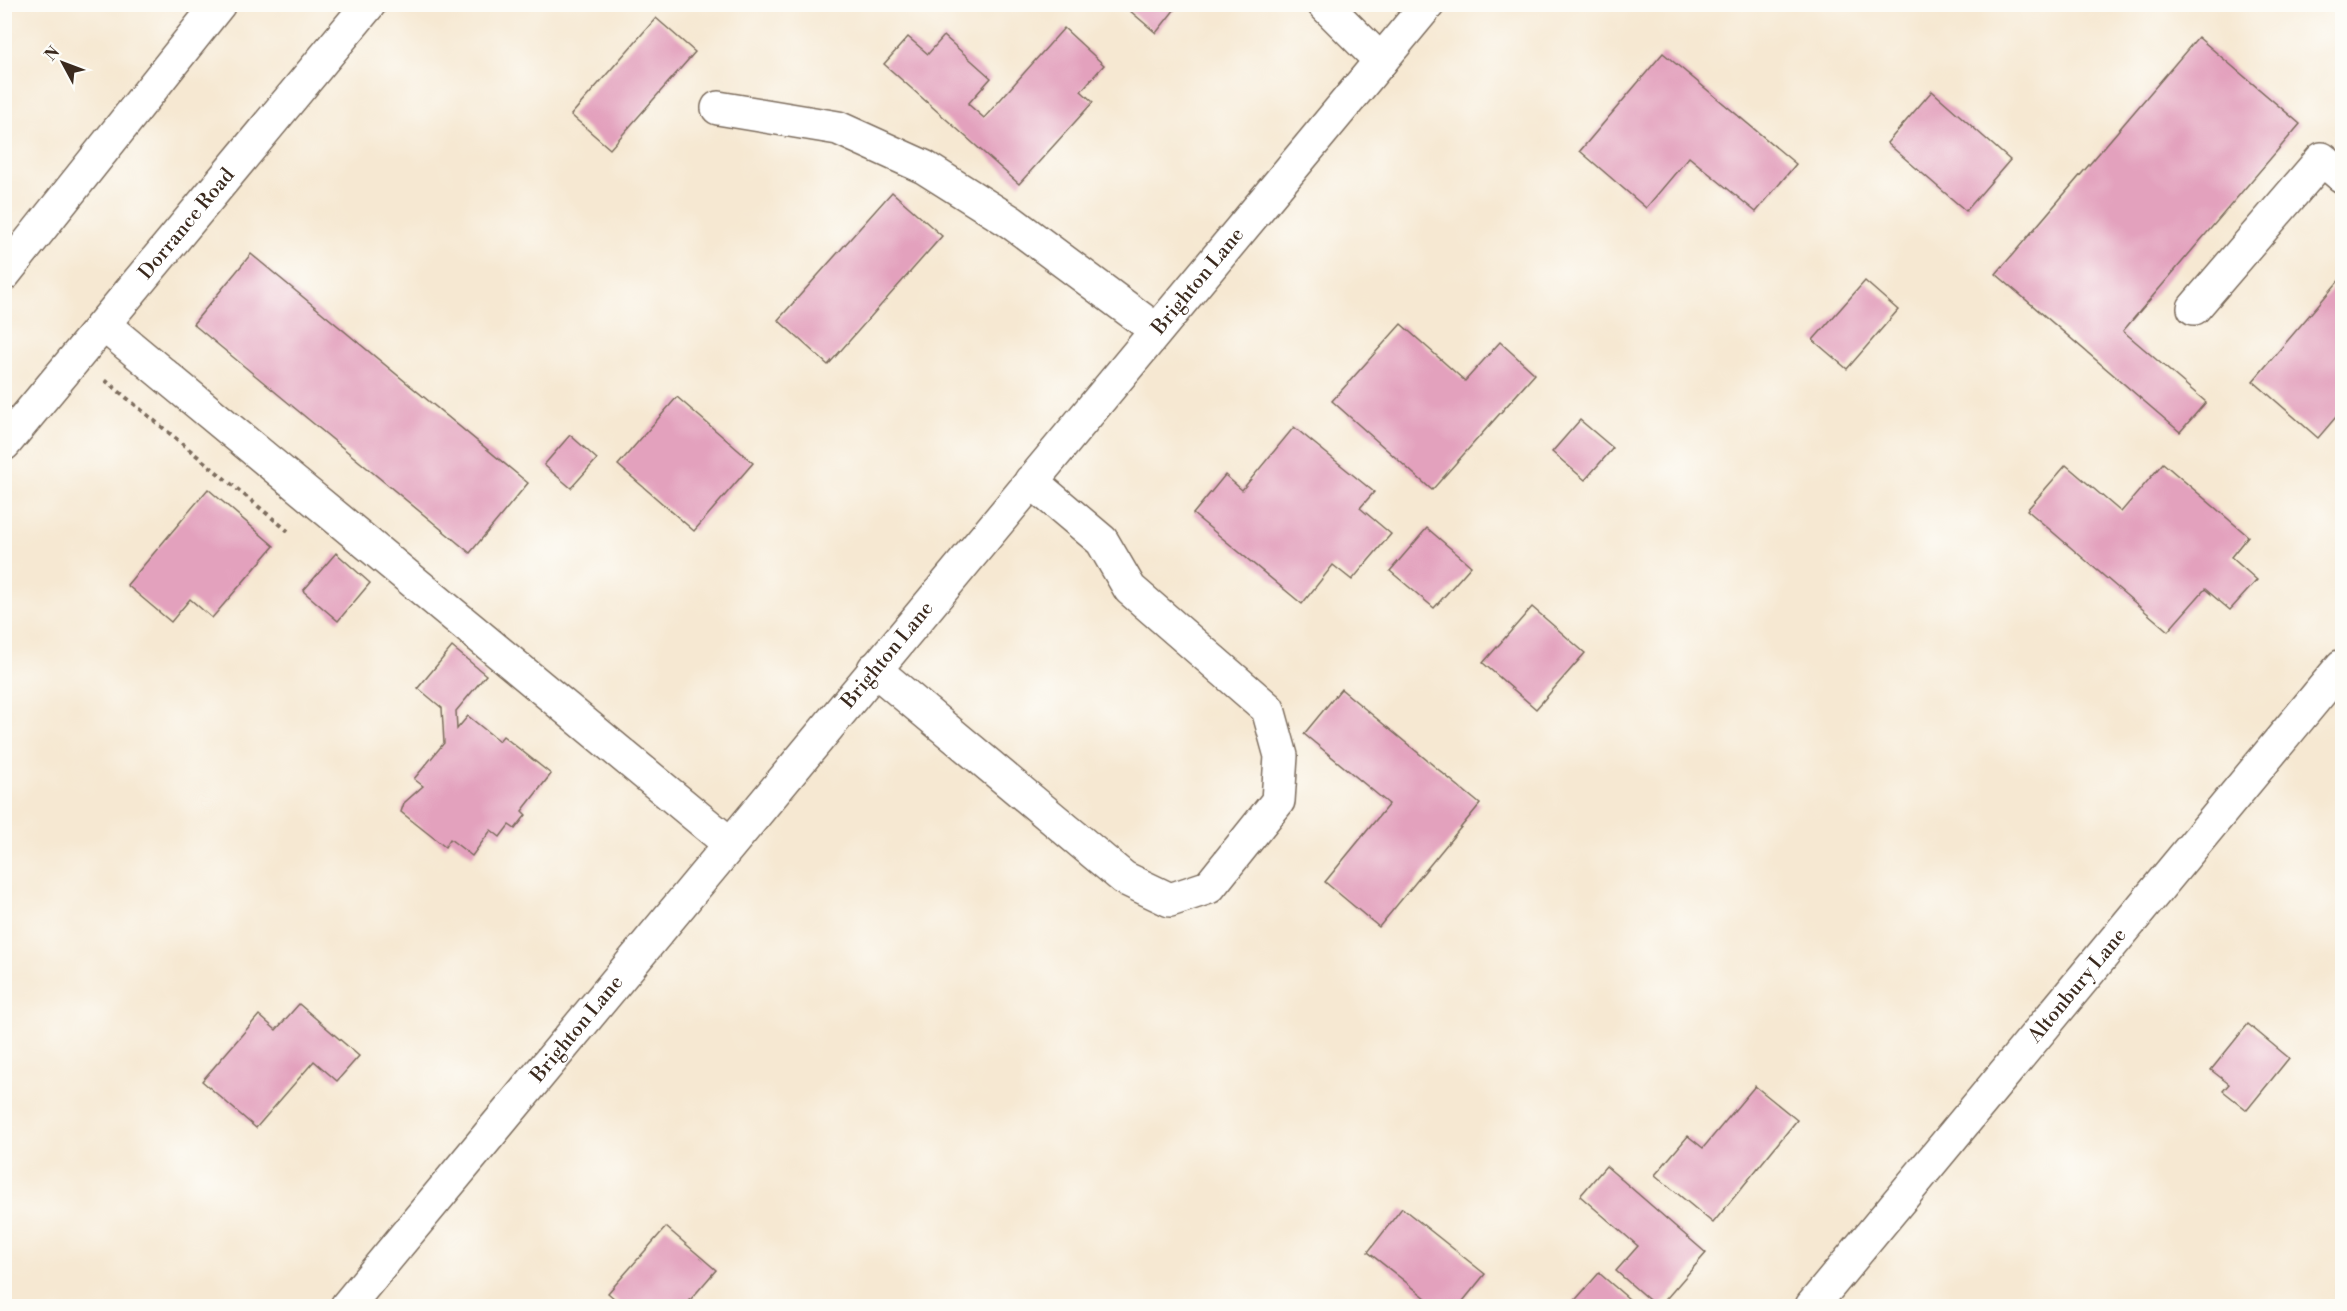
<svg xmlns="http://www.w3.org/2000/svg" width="2347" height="1311" font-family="'Libre Bodoni',serif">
<rect width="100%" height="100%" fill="#fdfcf7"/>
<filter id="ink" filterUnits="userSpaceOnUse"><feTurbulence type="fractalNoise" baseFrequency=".0167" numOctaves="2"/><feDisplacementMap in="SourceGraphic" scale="12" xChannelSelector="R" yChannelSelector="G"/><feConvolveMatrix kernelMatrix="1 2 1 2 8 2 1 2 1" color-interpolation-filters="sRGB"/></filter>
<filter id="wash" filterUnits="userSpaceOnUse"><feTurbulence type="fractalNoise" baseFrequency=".008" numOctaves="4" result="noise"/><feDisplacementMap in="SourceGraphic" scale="24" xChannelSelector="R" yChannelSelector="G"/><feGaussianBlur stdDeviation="1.35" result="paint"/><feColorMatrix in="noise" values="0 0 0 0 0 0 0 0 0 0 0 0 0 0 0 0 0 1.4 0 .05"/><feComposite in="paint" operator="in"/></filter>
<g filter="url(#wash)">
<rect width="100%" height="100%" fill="#f6e8d2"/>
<g id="blocks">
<g fill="#e3a1bd">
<path d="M1122 4H1179L1156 33Z"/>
<path d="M656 18 695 52 610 149 571 115Z"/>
<path d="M1064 28 1104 65 1081 91 1093 102 1019 184 884 64 908 37 928 54 944 36 991 78 968 104 984 118Z"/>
<path d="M2198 37 2300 124 2123 331 2206 402 2180 432 1996 274Z"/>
<path d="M1663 53 1796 164 1756 212 1689 157 1646 208 1580 151Z"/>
<path d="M1932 91 2010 160 1966 211 1887 143Z"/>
<path d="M892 192 942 236 828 365 778 320Z"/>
<path d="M251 254 528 483 470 553 193 324Z"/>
<path d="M2342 277V410L2318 438 2253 381Z"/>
<path d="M1865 281 1898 310 1847 369 1813 340Z"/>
<path d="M1401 324 1465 381 1500 342 1535 374 1432 490 1332 401Z"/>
<path d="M677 397 753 463 694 531 618 465Z"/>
<path d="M1580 420 1613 448 1585 480 1552 452Z"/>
<path d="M1294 427 1374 492 1360 508 1391 534 1352 580 1333 565 1302 604 1193 514 1225 475 1242 490Z"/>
<path d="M570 435 597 459 571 488 544 465Z"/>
<path d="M2163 463 2248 536 2231 557 2257 580 2230 610 2205 589 2168 631 2027 510 2066 465 2121 512Z"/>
<path d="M208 489 274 546 212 618 190 599 171 622 127 585Z"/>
<path d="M1427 528 1471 566 1434 608 1390 571Z"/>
<path d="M336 553 370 583 338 621 303 591Z"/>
<path d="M1532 607 1585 653 1536 709 1483 663Z"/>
<path d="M452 647 486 675 456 711 457 729 468 716 499 741 503 736 551 774 522 811 526 815 515 829 509 825 500 837 491 830 472 856 450 839 445 847 401 812 404 803 423 786 414 779 444 743 442 708 418 688Z"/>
<path d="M1341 689 1480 804 1379 927 1325 882 1389 804 1304 734Z"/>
<path d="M299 1004 359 1056 337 1081 314 1061 256 1128 202 1081 259 1015 276 1030Z"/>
<path d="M2248 1024 2289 1058 2247 1110 2223 1091 2229 1084 2211 1070Z"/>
<path d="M1755 1086 1797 1120 1713 1223 1655 1175 1688 1136 1703 1148Z"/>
<path d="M1606 1166 1706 1253 1660 1306H1656L1616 1271 1638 1246 1580 1196Z"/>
<path d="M1402 1208 1485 1274 1459 1306H1436L1368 1252Z"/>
<path d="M666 1227 716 1270 685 1306H623L608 1293Z"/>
<path d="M1599 1273 1637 1306H1570Z"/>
</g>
</g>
</g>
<g filter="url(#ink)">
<use href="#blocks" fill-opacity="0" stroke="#7c6c5d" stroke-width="1.5"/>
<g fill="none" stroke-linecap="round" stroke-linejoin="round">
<g stroke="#7c6c5d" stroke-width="36">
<g id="minor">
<path d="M1324 4 1381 61"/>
<path d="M718 108 838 128 924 167 1011 222 1156 330"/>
<path d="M4 274 219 4"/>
<path d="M2194 308 2322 159 2342 176"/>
<path d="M104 325 730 844"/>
<path id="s1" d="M4 444 369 4"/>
<path d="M874 669 1124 878 1170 900 1209 887 1278 801 1281 756 1268 709 1130 589 1102 541 1031 481"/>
<path id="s2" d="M347 1306 1428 4"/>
<path id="s3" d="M1812 1306 2342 666"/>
</g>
</g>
<path stroke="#7c6c5d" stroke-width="4" stroke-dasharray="4.5 4.5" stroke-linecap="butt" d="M105 380 288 531"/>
<use href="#minor" stroke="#fff" stroke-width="33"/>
</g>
</g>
<g text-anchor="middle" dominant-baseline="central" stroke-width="4.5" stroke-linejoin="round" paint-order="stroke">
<g font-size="20" fill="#3b2a1e" stroke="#fdfcf7">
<text stroke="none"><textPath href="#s1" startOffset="286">Dorrance Road</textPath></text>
<text stroke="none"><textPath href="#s2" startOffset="1332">Brighton Lane</textPath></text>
<text stroke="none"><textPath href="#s2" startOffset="846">Brighton Lane</textPath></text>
<text stroke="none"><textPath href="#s3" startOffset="416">Altonbury Lane</textPath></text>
<text stroke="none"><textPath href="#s2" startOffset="360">Brighton Lane</textPath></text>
</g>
</g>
<rect width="2347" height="1311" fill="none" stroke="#fdfcf7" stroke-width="24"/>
<g transform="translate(63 63) rotate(311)" stroke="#fdfcf7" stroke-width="4.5" paint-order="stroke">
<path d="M0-4.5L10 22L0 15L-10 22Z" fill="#3b2a1e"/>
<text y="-9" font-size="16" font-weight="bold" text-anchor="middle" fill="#3b2a1e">N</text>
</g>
</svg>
